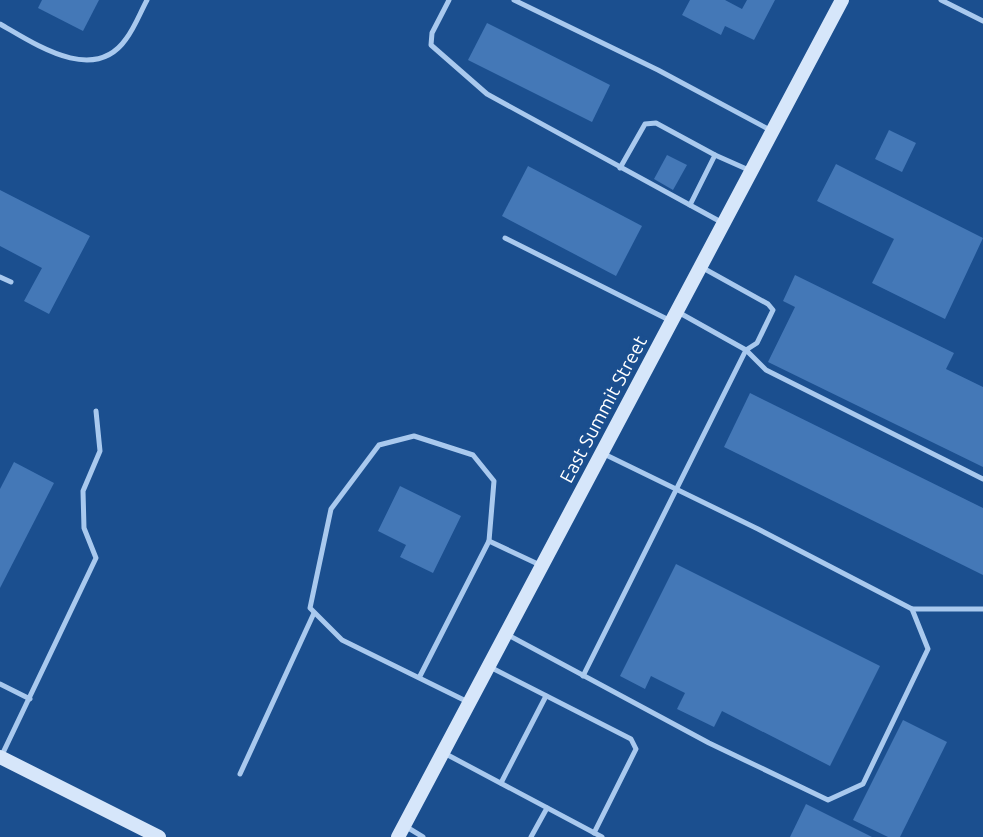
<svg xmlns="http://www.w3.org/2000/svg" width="983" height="837" font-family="Ubuntu,sans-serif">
<rect width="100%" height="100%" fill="#1b4f8f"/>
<g fill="#4478b7">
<path d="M42 0H99L83 31 38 8Z"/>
<path d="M690 0H725L742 9 747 0H775L754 40 725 26 721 35 682 15Z"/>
<path d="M487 23 610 85 592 122 468 60Z"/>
<path d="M889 130 916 143 902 172 875 159Z"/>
<path d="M667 155 687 165 673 190 654 179Z"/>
<path d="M836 164 983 238 945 319 872 283 894 239 817 201Z"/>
<path d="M528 166 642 226 616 276 502 216Z"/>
<path d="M0 190 90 236 49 314 24 301 42 268 0 246Z"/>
<path d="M795 275 954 353 946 369 983 387V467L768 362 795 307 783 301Z"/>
<path d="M750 393 983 508V575L724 447Z"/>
<path d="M14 462 54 483 0 588V489Z"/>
<path d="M400 486 461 516 433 573 400 557 406 545 378 531Z"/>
<path d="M676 564 880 666 830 766 722 711 714 727 677 709 685 693 651 676 645 689 620 676Z"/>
<path d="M903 720 947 742 900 837H888L853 820Z"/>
<path d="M806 804 872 837H790Z"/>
</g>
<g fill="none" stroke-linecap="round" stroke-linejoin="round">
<g stroke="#a9c9ee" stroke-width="5">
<path d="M449 0 432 33 431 45 487 94 721 222"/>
<path d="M514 0 658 70 770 130"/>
<path d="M941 0 983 21"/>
<path d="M0 24C35 44 94 85 126 39 135 27 140 13 147 0"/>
<path d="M715 155 751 171"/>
<path d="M620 168 645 124 656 123 715 155 690 205"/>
<path d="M505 238 669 320"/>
<path d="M703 268 768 304 773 310 757 343 746 350 766 370 983 479"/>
<path d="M0 277 11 282"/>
<path d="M912 609H983"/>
<path d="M508 635 709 743 828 800 863 784 928 649 912 609 758 529 602 453"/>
<path d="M490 667 631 739 636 749 594 833"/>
<path d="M420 676 489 541"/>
<path d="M583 676 746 350 678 312"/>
<path d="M0 684 30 699"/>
<path d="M468 702 342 640 310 608 331 509 379 445 414 436 473 455 494 481 489 541 540 565"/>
<path d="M444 753 602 837"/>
<path d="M1 757 96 558 84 528 83 491 100 451 96 411"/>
<path d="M240 774 314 613"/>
<path d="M501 783 546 696"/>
<path d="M405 826 423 837"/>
<path d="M531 837 547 808"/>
</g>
<g stroke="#d6e6fa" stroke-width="14">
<path d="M0 757 159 837"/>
<path d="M398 837 842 0"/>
</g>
</g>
<g text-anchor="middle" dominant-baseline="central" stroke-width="7" stroke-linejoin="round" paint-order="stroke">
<g font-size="19" fill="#fff" stroke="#1b4f8f">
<text transform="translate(603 409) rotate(-62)">East Summit Street</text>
</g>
</g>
</svg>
